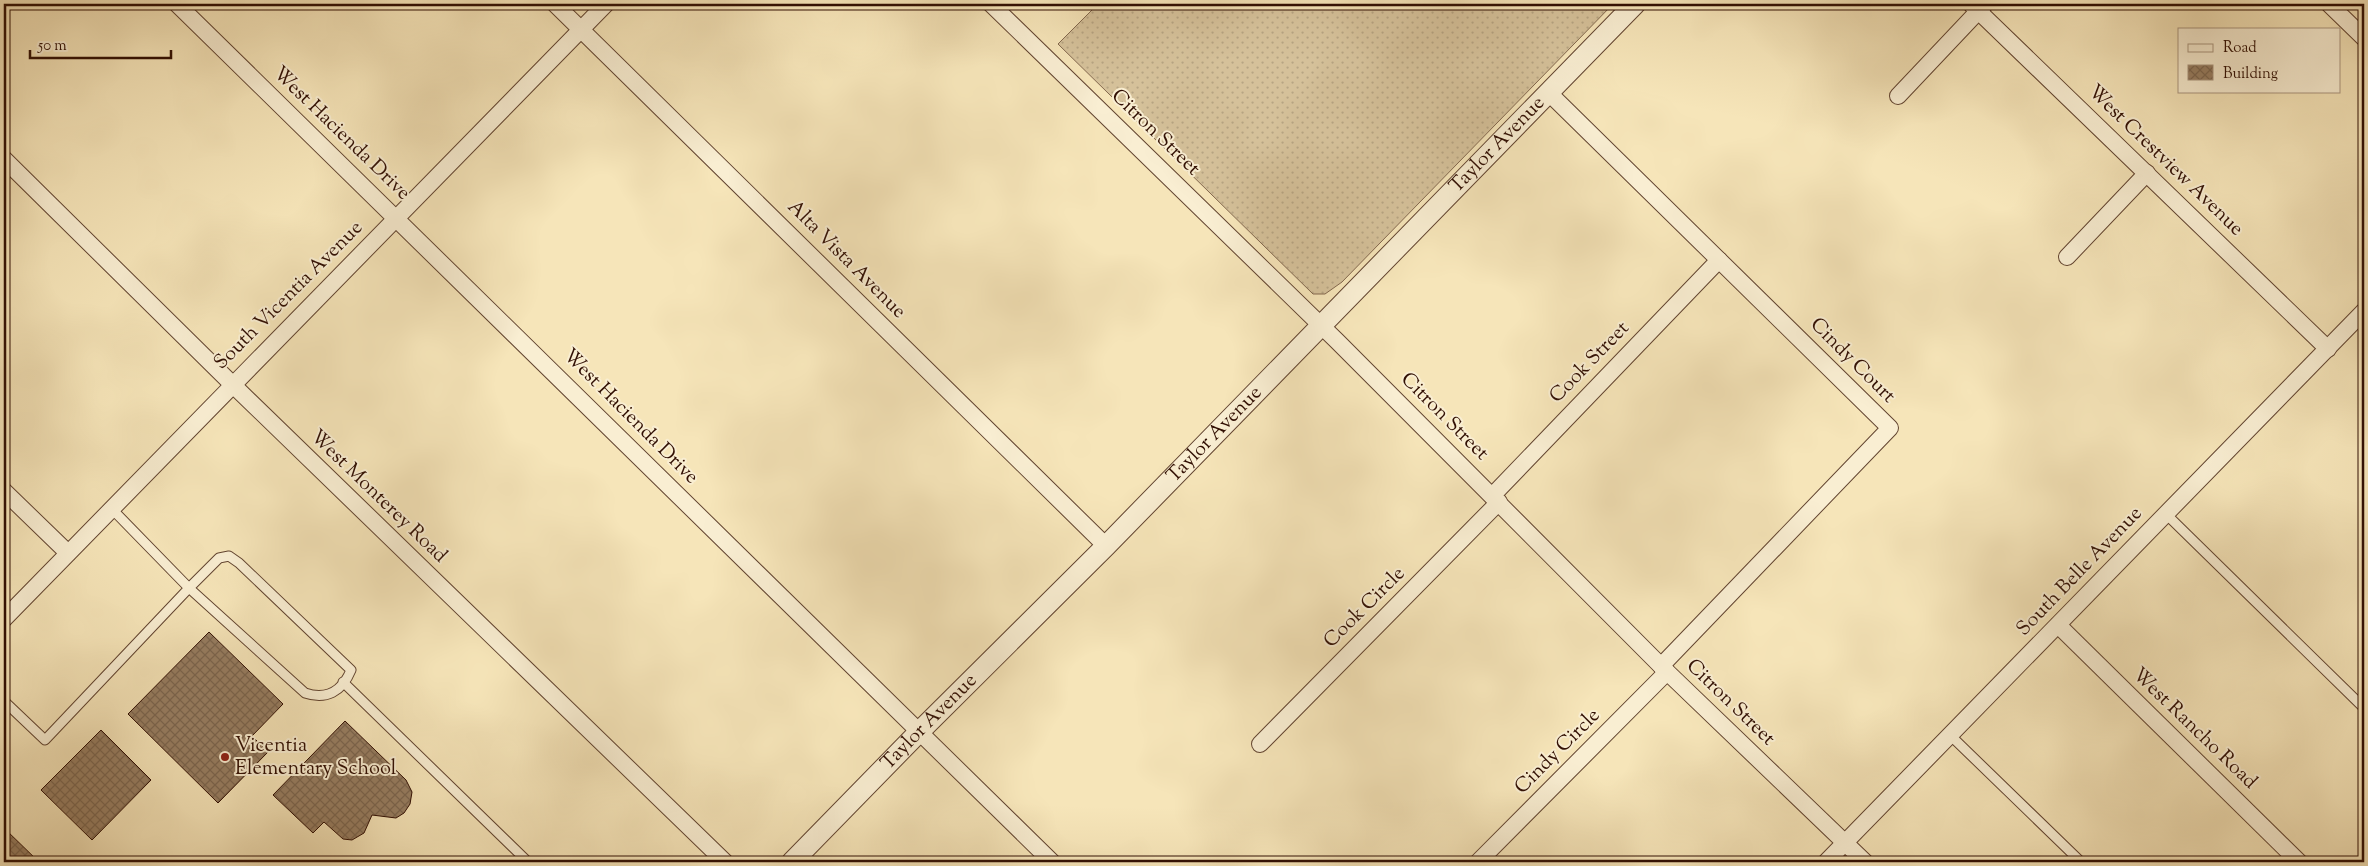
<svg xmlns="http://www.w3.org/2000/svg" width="2368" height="866" font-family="'Sorts Mill Goudy',serif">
<defs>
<pattern id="grass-dots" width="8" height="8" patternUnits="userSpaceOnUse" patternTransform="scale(1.25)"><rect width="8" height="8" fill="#d5c19a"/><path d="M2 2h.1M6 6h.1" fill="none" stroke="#b7a583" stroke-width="1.8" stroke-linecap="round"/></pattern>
<pattern id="building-cross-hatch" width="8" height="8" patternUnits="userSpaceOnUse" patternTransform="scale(1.25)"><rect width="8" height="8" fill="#977e62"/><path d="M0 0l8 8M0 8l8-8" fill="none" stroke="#7c664f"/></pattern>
</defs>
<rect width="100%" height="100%" fill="#f6e5b9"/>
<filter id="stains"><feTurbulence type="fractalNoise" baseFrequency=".004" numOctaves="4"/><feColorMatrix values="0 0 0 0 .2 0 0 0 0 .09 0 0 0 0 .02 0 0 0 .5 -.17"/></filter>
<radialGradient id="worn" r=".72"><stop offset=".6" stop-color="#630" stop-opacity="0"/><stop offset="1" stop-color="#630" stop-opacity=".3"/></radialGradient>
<path fill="url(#grass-dots)" stroke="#83684e" d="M1098 4H1613L1342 282 1325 294H1313L1058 44Z"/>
<g fill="url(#building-cross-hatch)" stroke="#310f03">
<path d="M209 632 283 704 252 736 268 752 218 803 128 714Z"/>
<path d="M345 721 406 780 412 792 410 804 404 813 396 818 372 815 364 833 352 840 343 839 324 822 313 833 273 795Z"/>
<path d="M101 730 151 780 92 840 41 790Z"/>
<path d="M4 828 39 862H4Z"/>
</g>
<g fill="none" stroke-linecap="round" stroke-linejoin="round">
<g stroke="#624430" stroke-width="11">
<g id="service">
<path d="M2166 514 2364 708"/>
<path d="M229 556 239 563 351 670C342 692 326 700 305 693L189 588 219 558Z"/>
<path d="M343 682 528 862"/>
<path d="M4 701 45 740 189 588 111 508"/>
<path d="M1950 735 2081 862"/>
</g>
</g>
<g stroke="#624430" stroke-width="18">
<g id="minor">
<path d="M177 4 1052 862"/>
<path d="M555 4 1106 546"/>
<path d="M991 4 1337 341 1661 666 1865 862"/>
<path d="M1971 4 2328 349"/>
<path d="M2329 4 2364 38"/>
<path d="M1548 92 1890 428 1661 666"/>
<path d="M1898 96 1985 4"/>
<path d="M4 159 232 384 725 862"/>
<path d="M2067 257 2147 173"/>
<path d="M4 491 68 553"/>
<path d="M1492 496 1719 260"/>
<path d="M4 619 606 4"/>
<path d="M2058 625 2299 862"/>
<path d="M1260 744 1499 502"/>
<path d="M1478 862 1667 672"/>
<path d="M1826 862 2364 311"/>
</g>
</g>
<g stroke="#624430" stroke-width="22">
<g id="tertiary">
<path id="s1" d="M792 862 919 732 1106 546 1635 4"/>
</g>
</g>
<use href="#service" stroke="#f9eed2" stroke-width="9"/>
<use href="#minor" stroke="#f9eed2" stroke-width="16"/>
<use href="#tertiary" stroke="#f9eed2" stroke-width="20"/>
</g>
<circle fill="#8f2418" stroke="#f9eed2" stroke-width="2" cx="225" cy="757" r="5"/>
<g text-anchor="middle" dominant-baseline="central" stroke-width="4" stroke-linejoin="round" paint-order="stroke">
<g font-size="20" fill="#310f03" stroke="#f9eed2">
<text transform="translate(1155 133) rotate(44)">Citron Street</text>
<text transform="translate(341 134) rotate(44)">West Hacienda Drive</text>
<text stroke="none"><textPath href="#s1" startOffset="1006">Taylor Avenue</textPath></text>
<text transform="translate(2165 161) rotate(44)">West Crestview Avenue</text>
<text transform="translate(846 260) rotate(45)">Alta Vista Avenue</text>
<text transform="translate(289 296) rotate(-45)">South Vicentia Avenue</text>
<text transform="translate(1852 361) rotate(45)">Cindy Court</text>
<text transform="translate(1590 363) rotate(-46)">Cook Street</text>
<text transform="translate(630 417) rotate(45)">West Hacienda Drive</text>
<text transform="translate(1444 417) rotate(45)">Citron Street</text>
<text stroke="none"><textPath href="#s1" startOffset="601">Taylor Avenue</textPath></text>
<text transform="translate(378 497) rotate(44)">West Monterey Road</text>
<text transform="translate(2080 572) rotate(-46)">South Belle Avenue</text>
<text transform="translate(1365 608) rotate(-45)">Cook Circle</text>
<text transform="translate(1730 703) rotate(44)">Citron Street</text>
<text stroke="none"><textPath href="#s1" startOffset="196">Taylor Avenue</textPath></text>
<text transform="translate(2194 729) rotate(44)">West Rancho Road</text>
<text transform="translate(1558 752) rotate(-45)">Cindy Circle</text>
</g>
<g font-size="20" fill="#310f03" stroke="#f9eed2" text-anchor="start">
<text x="235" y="746">Vicentia<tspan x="235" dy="23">Elementary School</tspan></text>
</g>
</g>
<rect width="2368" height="866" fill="none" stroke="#f6e5b9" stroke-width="20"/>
<rect x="5" y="5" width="2358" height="856" fill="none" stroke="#310f03" stroke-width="2.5"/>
<rect x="10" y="10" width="2348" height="846" fill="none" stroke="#310f03"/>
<rect x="2178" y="28" width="162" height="65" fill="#f9eed2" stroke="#a9957f"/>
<rect x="2188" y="44" width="25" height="8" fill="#f9eed2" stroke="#a9957f"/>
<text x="2223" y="52" font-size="15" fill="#310f03">Road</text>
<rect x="2188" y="65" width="25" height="15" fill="url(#building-cross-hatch)" stroke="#a9957f"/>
<text x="2223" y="78" font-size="15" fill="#310f03">Building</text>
<path d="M30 50v8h141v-8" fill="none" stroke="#310f03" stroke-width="2.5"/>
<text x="38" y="50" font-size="15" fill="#310f03" stroke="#f9eed2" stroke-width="4" paint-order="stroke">50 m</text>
<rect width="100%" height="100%" filter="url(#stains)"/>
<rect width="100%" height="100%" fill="url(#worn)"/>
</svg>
